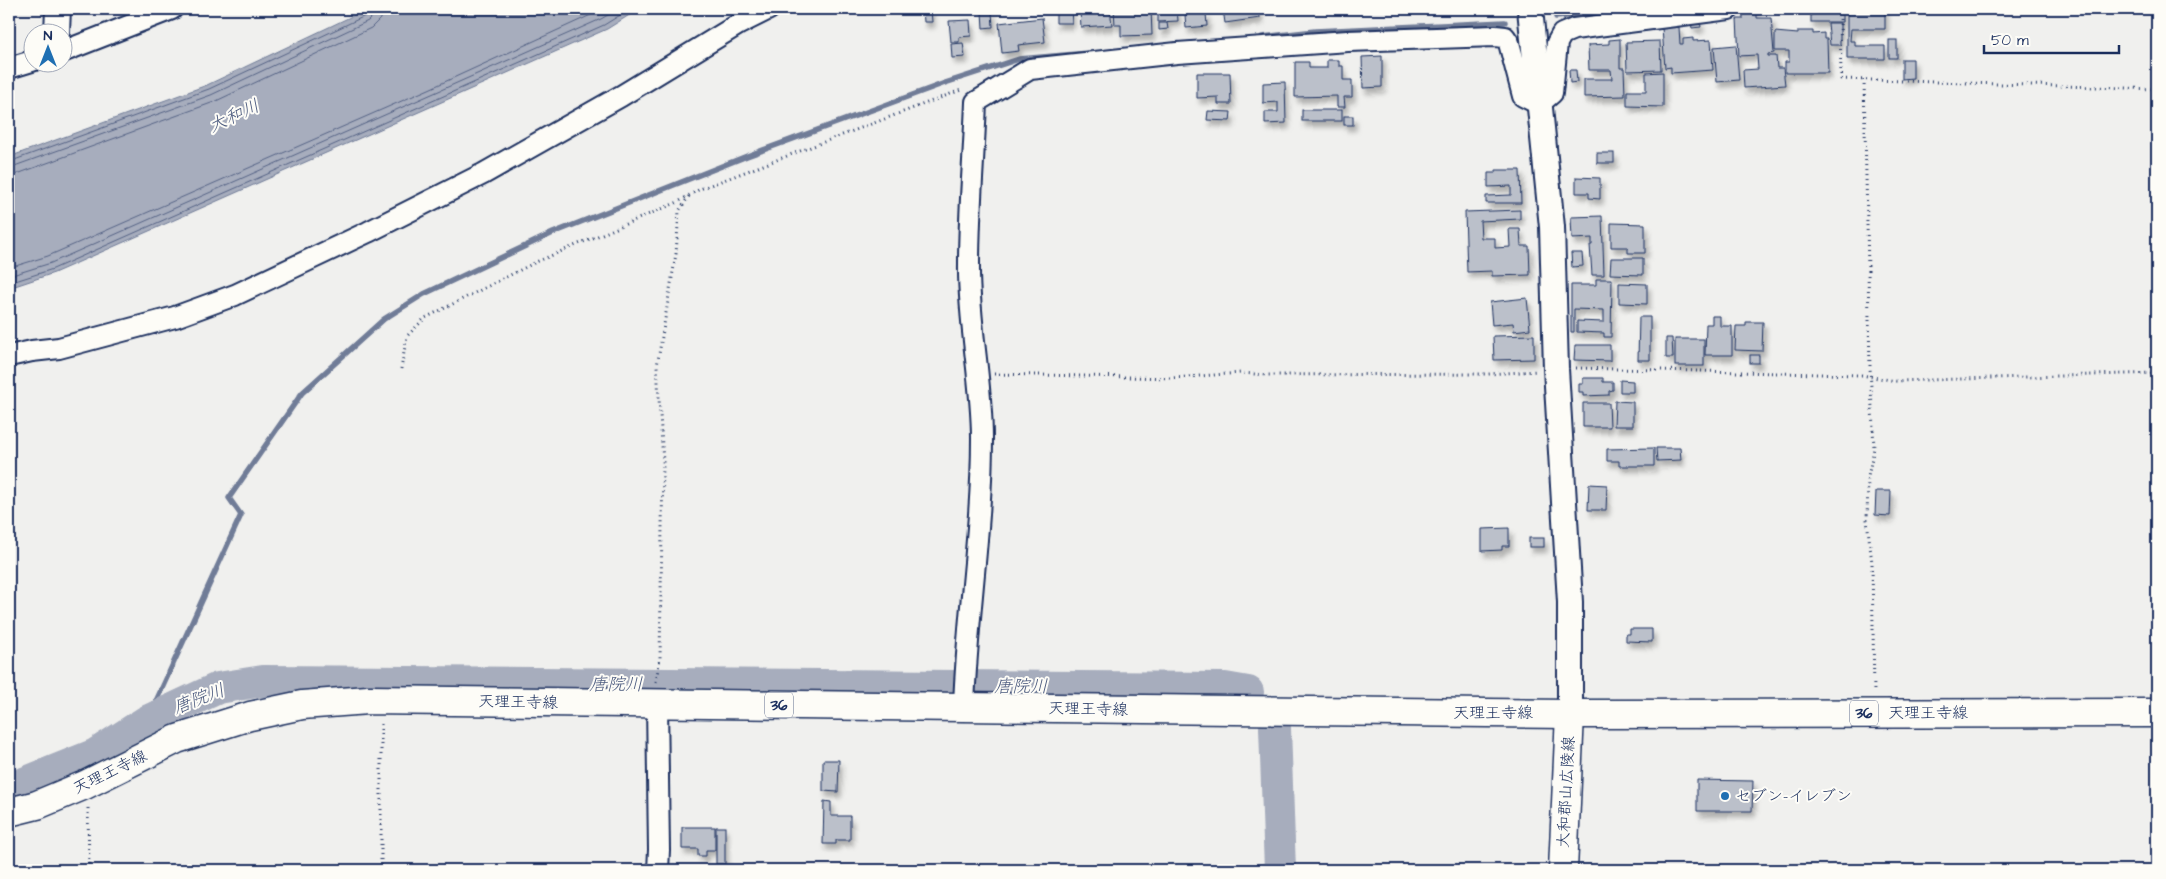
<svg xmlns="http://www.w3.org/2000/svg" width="2166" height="879" font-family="'Architects Daughter','Klee One',sans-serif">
<defs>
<filter id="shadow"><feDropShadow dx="3" dy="5.5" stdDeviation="2.5" flood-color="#0004"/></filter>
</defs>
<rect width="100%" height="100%" fill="#f0f0ee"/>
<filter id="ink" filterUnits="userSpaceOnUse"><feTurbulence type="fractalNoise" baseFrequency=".02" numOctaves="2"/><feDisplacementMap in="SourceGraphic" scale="10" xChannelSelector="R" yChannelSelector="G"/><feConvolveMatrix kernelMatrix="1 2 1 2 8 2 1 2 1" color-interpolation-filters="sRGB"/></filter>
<g filter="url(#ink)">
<path fill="#a7adbd" stroke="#6f7b97" d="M367 9H639L607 29 54 273 9 288V157L207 85Z"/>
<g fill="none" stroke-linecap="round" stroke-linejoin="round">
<g stroke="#536184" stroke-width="1">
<path d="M9 162 209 89 365 16 368 9"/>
<path d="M9 168 211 95 368 21 373 16 374 9"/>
<path d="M9 176 17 174 214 102 371 28 380 19 382 9"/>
<path d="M9 268 48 256 429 89 604 9"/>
<path d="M9 276 51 263 601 19 618 9"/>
<path d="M9 283 53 269 604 25 630 9"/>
</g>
<g stroke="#6f7b97" stroke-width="5.5">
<path d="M1556 17 1643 9"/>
<path d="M1262 37 1315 31 1505 22"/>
<path d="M147 721 241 515 229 498 302 393 384 319 424 294 553 233 747 156 945 83 1019 59 1088 53"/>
</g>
<g stroke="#a7adbd" stroke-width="32">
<path d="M1275 728 1280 870"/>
<path d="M9 789 96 754 147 721 218 688 263 681 1225 688 1248 692"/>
</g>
</g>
<g fill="#bbc0ca" stroke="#1b2f5e" filter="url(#shadow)">
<path d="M923 9H931L932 22H924Z"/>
<path d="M1056 9H1071L1072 23H1056Z"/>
<path d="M1101 9H1110L1112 25 1081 27 1080 11Z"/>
<path d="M1114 9 1118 10 1151 9 1152 35 1121 36V25H1115Z"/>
<path d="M1169 9H1177L1178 21 1158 22V10Z"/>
<path d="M1223 9H1259L1260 18 1225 23Z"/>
<path d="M1581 9H1596V10L1581 11Z"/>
<rect x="1811" y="9" width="31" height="13"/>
<path d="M1847 9H1885V29H1851L1850 41H1855V46H1885V59H1847Z"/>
<path d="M992 11 993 27 983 28 982 12Z"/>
<path d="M1757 11V18H1771L1774 53 1768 54V56H1776L1777 68H1783L1785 85 1744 88 1743 70 1758 69 1757 55 1739 56 1737 19H1743V12Z"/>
<path d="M1206 13 1207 26 1186 28 1185 15Z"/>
<path d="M1042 18 1045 42 1018 45 1019 51 1002 53 999 23Z"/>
<path d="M970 20 971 36 959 37V42H951L949 21Z"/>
<path d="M1700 21 1701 27 1692 28 1691 23Z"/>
<path d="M1159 23H1167L1168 29 1159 30Z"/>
<path d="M1828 23H1840V45H1830Z"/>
<path d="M1679 27 1680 44H1683V39L1693 38V41L1711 40 1713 70 1671 73V67L1665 68 1662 28Z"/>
<path d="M1798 31H1813V34L1824 33V39H1827L1828 73H1785V62H1789V51H1775V32L1798 34Z"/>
<path d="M1620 39V68H1624L1625 96 1584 97V79H1612L1611 70H1589L1588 45 1609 44V40Z"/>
<rect x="1889" y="40" width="8" height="18"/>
<path d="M1660 41 1661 70 1627 71 1626 42Z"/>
<path d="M963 43 965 57 952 58 951 44Z"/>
<path d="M1736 45 1739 80 1717 82 1714 47Z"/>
<path d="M1382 56V87L1363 88 1362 57Z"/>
<path d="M1902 59H1913V78L1902 79Z"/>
<path d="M1327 60H1339V66H1343V80H1352V97H1344L1345 107H1337V96L1295 97V62H1309V68H1327Z"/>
<path d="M1569 70H1576L1577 82 1570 83Z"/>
<path d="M1663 72V107L1627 106V91H1646V73Z"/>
<path d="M1197 73H1230L1231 104H1218V97L1197 98Z"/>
<path d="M1285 82 1286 123 1265 124V112H1278V102L1263 103V83Z"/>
<rect x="1302" y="110" width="40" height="11"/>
<path d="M1208 111 1231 112 1230 121 1207 120Z"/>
<rect x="1344" y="116" width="9" height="9"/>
<rect x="1597" y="153" width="17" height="10"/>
<path d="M1496 170H1520L1521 203H1486V196L1511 195V186L1488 187V173H1496Z"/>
<path d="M1576 177 1600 178V199L1589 198V193H1576Z"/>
<path d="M1520 210V219L1480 221 1481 238H1495V248L1510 247 1509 229H1520L1521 246H1529L1530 275 1492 276V271L1467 272 1465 212Z"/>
<path d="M1602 216 1604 275H1592L1590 245H1592V238L1572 239 1571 217Z"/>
<path d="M1611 223 1645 224V253H1628V247H1611Z"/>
<path d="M1571 253H1582L1583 266 1572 267Z"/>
<path d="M1611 258H1643V275L1610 274Z"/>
<path d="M1596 279H1612L1611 337H1604V333L1577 332V321L1604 322V310L1574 309V332H1571V285H1596Z"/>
<path d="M1619 283 1647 284V304L1619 303Z"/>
<path d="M1527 298 1530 329 1514 331 1513 323 1492 325 1490 302Z"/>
<path d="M1712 316H1720V326H1732V355H1705L1706 324H1712Z"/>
<path d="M1639 317H1650V360H1638Z"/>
<path d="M1746 322H1763L1762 351 1735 350 1736 326H1746Z"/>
<path d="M1534 335V359L1494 360 1493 336Z"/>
<path d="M1666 338H1672L1673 358H1666Z"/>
<rect x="1675" y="339" width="29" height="27"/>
<path d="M1575 345H1610V361L1574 360Z"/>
<rect x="1750" y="355" width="9" height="8"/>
<path d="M1583 378H1603V382H1613V390L1609 391V395L1583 396V392H1579V384H1583Z"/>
<path d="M1620 380 1633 381V392H1620Z"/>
<path d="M1615 401 1633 402V426H1614Z"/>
<path d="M1583 403H1609L1610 427H1583Z"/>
<path d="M1654 448V466H1619V461H1607V449Z"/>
<path d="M1656 448H1680L1681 460 1657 461Z"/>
<path d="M1589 484 1607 485 1606 510H1588Z"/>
<path d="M1876 491H1891L1890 516 1875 515Z"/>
<path d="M1509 528V546H1502V550L1482 551V529Z"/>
<rect x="1529" y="538" width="15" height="9"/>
<path d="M1630 629H1652V642L1626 641V634H1630Z"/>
<path d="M823 760H839L838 792 823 791Z"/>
<path d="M1697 780 1753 781 1752 811H1697Z"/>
<path d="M824 801 831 802V816H850V840H836V844H823Z"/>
<path d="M682 827H715V850H706V856H698V849H682Z"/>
<rect x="716" y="827" width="9" height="37"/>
</g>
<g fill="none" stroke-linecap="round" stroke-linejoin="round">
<g stroke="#1b2f5e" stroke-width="24">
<g id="minor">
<path d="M62 52 172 9"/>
<path d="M9 68 32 61"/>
<path d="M9 356 32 351 59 348 175 317 235 295 368 232 483 174 621 96 739 24 769 9"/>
<path d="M657 703 659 850 658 870"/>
<path d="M964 706C967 617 982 528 982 438 982 381 968 322 969 264 969 210 974 156 976 102L1030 69 1177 53 1348 41 1495 36 1505 37 1509 43 1523 96 1539 104 1552 93 1557 43 1562 34 1574 29 1729 9"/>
</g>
</g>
<g stroke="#1b2f5e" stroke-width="28">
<g id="tertiary">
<path d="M1530 9 1552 227 1556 369 1570 602V714"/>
<path d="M57 32 58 9"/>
</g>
</g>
<g stroke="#1b2f5e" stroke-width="31">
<path id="secondary" d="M1563 870 1570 714"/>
</g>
<g stroke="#1b2f5e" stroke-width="31">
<path id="primary" d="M9 812 37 805 85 785 177 739 250 716 302 705 368 700 1570 714 2157 713"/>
</g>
<g stroke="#1b2f5e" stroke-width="3" stroke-dasharray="1 4" stroke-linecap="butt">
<path d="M1840 9 1841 79 2157 89"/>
<path d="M1864 80 1870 367 1874 448 1868 477 1867 520 1872 563 1874 693"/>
<path d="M1576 368 1861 375 1896 381 2157 373"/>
<path d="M401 369 407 336 425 318 536 262 678 202 700 189 961 90"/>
<path d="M994 374 1172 378 1241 373 1267 375 1488 374 1538 371"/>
<path d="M656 682 660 658 663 462 657 366 676 254 679 211 689 196"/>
<path d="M88 808 89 870"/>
<path d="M381 870V721"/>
</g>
<use href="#minor" stroke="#fdfcf7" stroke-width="20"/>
<use href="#tertiary" stroke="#fdfcf7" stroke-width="24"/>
<use href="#secondary" stroke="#fdfcf7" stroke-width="28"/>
<use href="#primary" stroke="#fdfcf7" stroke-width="28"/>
</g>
</g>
<circle fill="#1f6fb2" stroke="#fdfcf7" stroke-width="2" cx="1725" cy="796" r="5"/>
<g text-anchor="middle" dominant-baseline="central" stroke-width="4" stroke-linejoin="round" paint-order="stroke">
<g fill="#fdfcf7" stroke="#5f6c8c" stroke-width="1">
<rect x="765" y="692.5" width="28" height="25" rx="4"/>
<rect x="1850" y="700.5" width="28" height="25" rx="4"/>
</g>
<g font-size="15" font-weight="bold" fill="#1b2f5e">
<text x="779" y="705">36</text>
<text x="1864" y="713">36</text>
</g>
<g font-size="16" fill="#1b2f5e" stroke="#fdfcf7">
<text transform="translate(518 702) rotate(1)">天理王寺線</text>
<text transform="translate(1088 709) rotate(1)">天理王寺線</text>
<text x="1493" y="713">天理王寺線</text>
<text x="1928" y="713">天理王寺線</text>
<text transform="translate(110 772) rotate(-26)">天理王寺線</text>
<text transform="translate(1566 792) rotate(-87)">大和郡山広陵線</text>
</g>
<g font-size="16" fill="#1b2f5e" stroke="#fdfcf7" text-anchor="start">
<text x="1735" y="796">セブン-イレブン</text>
</g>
<g font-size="18" font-style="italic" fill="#4c5b7f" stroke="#fdfcf7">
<text transform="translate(234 116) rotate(-25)">大和川</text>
<text x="616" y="684">唐院川</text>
<text x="1021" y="686">唐院川</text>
<text transform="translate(199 699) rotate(-21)">唐院川</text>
</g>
</g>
<rect width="2166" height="879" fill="none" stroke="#fdfcf7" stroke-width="30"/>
<rect x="15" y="15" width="2136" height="849" fill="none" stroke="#1b2f5e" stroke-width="2" filter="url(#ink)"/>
<g transform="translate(48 48)"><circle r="24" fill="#fdfcf7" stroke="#a3aaba"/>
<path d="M0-4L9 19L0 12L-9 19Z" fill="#1f6fb2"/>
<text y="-8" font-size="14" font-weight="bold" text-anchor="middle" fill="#1b2f5e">N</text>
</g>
<path d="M1984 45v8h135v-8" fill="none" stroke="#1b2f5e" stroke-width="2.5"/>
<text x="1991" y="45" font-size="15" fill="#1b2f5e" stroke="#fdfcf7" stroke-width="4" paint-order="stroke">50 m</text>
</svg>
